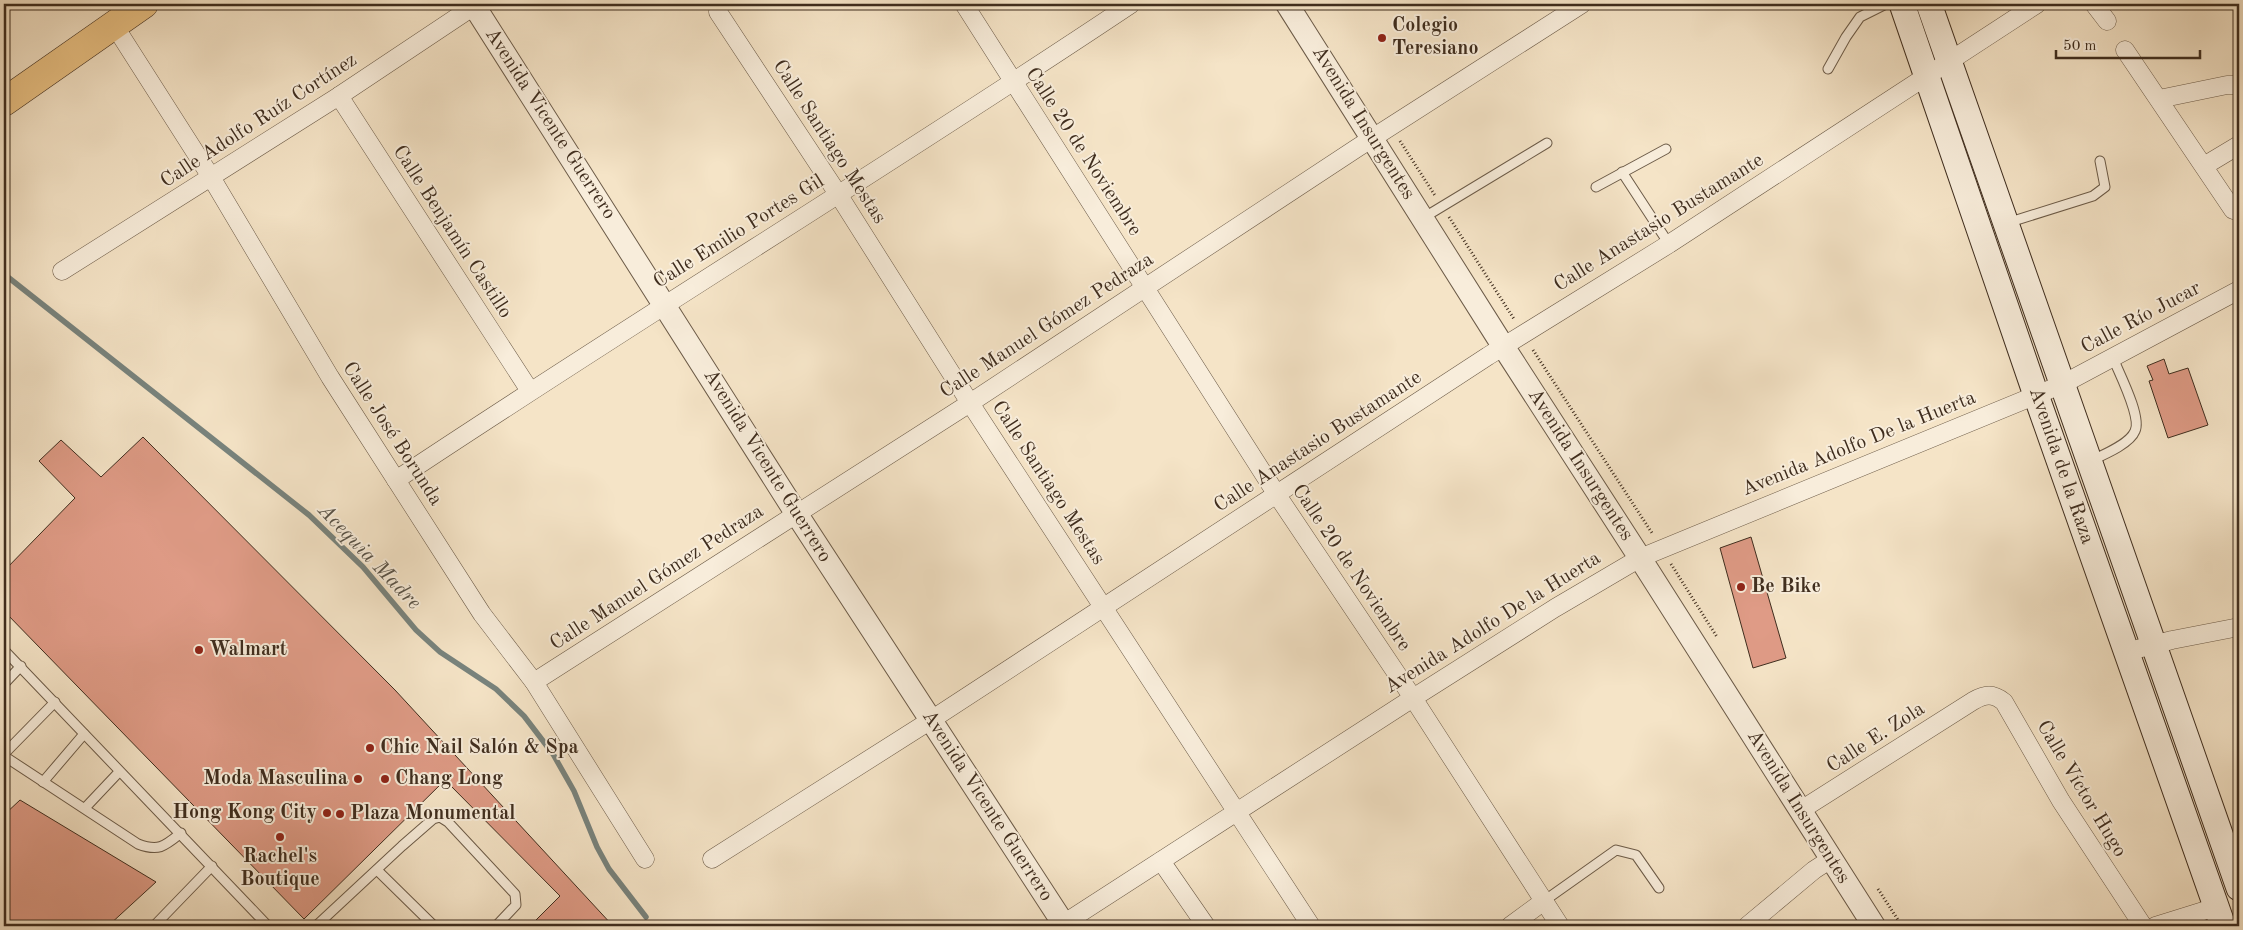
<svg xmlns="http://www.w3.org/2000/svg" width="2243" height="930" font-family="'Old Standard TT',serif">
<rect width="100%" height="100%" fill="#f5e4c7"/>
<filter id="stains"><feTurbulence type="fractalNoise" baseFrequency=".004" numOctaves="4"/><feColorMatrix values="0 0 0 0 .2 0 0 0 0 .09 0 0 0 0 .02 0 0 0 .5 -.17"/></filter>
<radialGradient id="worn" r=".72"><stop offset=".6" stop-color="#630" stop-opacity="0"/><stop offset="1" stop-color="#630" stop-opacity=".3"/></radialGradient>
<g fill="none" stroke-linecap="round" stroke-linejoin="round">
<path stroke="#78837d" stroke-width="5.5" d="M4 274 309 515 363 567 416 630 440 652 496 689 524 716 553 754 574 791 597 847 609 869 646 917"/>
</g>
<g fill="#df9b86" stroke="#3f2d1e">
<path d="M2164 359 2169 374 2188 368 2208 425 2168 438 2149 381 2153 380 2147 366Z"/>
<path d="M143 437 395 690 613 926H530L560 896 445 780 304 919 4 611V571L75 498 39 461 61 440 101 477Z"/>
<path d="M1751 537 1786 658 1753 668 1720 548Z"/>
<path d="M20 800 156 882 108 926H4V815Z"/>
</g>
<g fill="none" stroke-linecap="round" stroke-linejoin="round">
<g stroke="#6c5b48" stroke-width="11">
<g id="service">
<path d="M1828 69 1846 37 1860 17 1886 4"/>
<path d="M1622 172 1669 244"/>
<path d="M1596 187 1666 149"/>
<path d="M1423 218 1547 143"/>
<path d="M2007 223 2093 196 2105 187 2100 161"/>
<path d="M2090 461C2103 455 2130 444 2135 431 2142 417 2119 373 2113 358"/>
<path d="M4 650 268 926"/>
<path d="M4 684 21 666"/>
<path d="M4 754 55 702"/>
<path d="M4 756 138 844C159 852 165 846 181 833"/>
<path d="M43 782 84 734"/>
<path d="M85 808 119 772"/>
<path d="M377 870 434 926"/>
<path d="M1544 901 1616 850 1636 855 1659 888"/>
<path d="M154 926 212 866"/>
<path d="M316 926 402 846 433 819 440 817 448 822 515 894 516 905 496 926"/>
</g>
</g>
<g stroke="#6c5b48" stroke-width="19">
<g id="minor">
<path d="M964 4 1277 495 1413 698 1560 926"/>
<path d="M2094 4 2107 21"/>
<path d="M718 12 838 194 970 403 1311 926"/>
<path d="M114 25 211 177 330 377 482 614 534 682 645 859"/>
<path d="M2125 50 2233 210"/>
<path d="M339 96 530 391"/>
<path d="M2159 99 2227 85H2239"/>
<path d="M2204 166 2239 145"/>
<path d="M62 271 339 96 477 4"/>
<path d="M396 480C639 318 889 166 1131 4"/>
<path d="M2126 652 2172 640 2239 627"/>
<path d="M534 682 970 403 1357 148 1582 4"/>
<path d="M1801 810 1973 701C1985 694 1993 693 2004 702L2061 801 2143 926"/>
<path d="M712 859 931 720 1488 356 1669 244 2037 4"/>
<path d="M1161 861 1206 926"/>
<path d="M1060 926 1413 698 1555 608 1640 558 2063 384 2239 290"/>
<path d="M1510 926 1544 901"/>
<path d="M1747 926 1814 870 1831 859"/>
<path d="M2155 926 2216 907"/>
</g>
</g>
<g stroke="#6c5b48" stroke-width="24">
<g id="tertiary">
<path d="M473 4 796 513 1065 926"/>
<path d="M1287 4 1503 346 1640 558 1874 926"/>
</g>
</g>
<g stroke="#3f2d1e" stroke-width="27">
<g id="secondary">
<path d="M1902 4 2036 395 2223 926"/>
<path d="M1929 4 2239 888"/>
</g>
</g>
<g stroke="#3f2d1e" stroke-width="29">
<path id="primary" d="M4 102 144 4"/>
</g>
<g stroke="#3f2d1e" stroke-width="3" stroke-dasharray="1 2.5" stroke-linecap="butt">
<path d="M1400 141 1436 197"/>
<path d="M1449 217 1514 319"/>
<path d="M1533 350 1652 533"/>
<path d="M1671 564 1717 637"/>
<path d="M1878 889 1902 926"/>
</g>
<use href="#service" stroke="#f8eddb" stroke-width="9"/>
<use href="#minor" stroke="#f8eddb" stroke-width="18"/>
<use href="#tertiary" stroke="#f8eddb" stroke-width="22"/>
<use href="#secondary" stroke="#f8eddb" stroke-width="25"/>
<use href="#primary" stroke="#eac284" stroke-width="28"/>
</g>
<g fill="#8f2418" stroke="#f8eddb" stroke-width="2">
<circle cx="1382" cy="38" r="5"/>
<circle cx="1741" cy="587" r="5"/>
<circle cx="199" cy="650" r="5"/>
<circle cx="370" cy="748" r="5"/>
<circle cx="358" cy="779" r="5"/>
<circle cx="385" cy="779" r="5"/>
<circle cx="327" cy="813" r="5"/>
<circle cx="340" cy="814" r="5"/>
<circle cx="280" cy="837" r="5"/>
</g>
<g text-anchor="middle" dominant-baseline="central" stroke-width="4" stroke-linejoin="round" paint-order="stroke">
<g font-size="20" font-weight="bold" fill="#3f2d1e" stroke="#f8eddb" text-anchor="start">
<text x="1392" y="26">Colegio<tspan x="1392" dy="23">Teresiano</tspan></text>
<text x="1751" y="587">Be Bike</text>
<text x="209" y="650">Walmart</text>
<text x="380" y="748">Chic Nail Salón &amp; Spa</text>
<text x="348" y="779" text-anchor="end">Moda Masculina</text>
<text x="395" y="779">Chang Long</text>
<text x="317" y="813" text-anchor="end">Hong Kong City</text>
<text x="350" y="814">Plaza Monumental</text>
<text x="280" y="857" text-anchor="middle">Rachel's<tspan x="280" dy="23">Boutique</tspan></text>
</g>
<g font-size="20" fill="#3f2d1e" stroke="#f8eddb">
<text transform="translate(259 121) rotate(-33)">Calle Adolfo Ruíz Cortínez</text>
<text transform="translate(1363 123) rotate(58)">Avenida Insurgentes</text>
<text transform="translate(550 124) rotate(57)">Avenida Vicente Guerrero</text>
<text transform="translate(829 142) rotate(57)">Calle Santiago Mestas</text>
<text transform="translate(1083 152) rotate(57)">Calle 20 de Noviembre</text>
<text transform="translate(1659 223) rotate(-32)">Calle Anastasio Bustamante</text>
<text transform="translate(452 232) rotate(57)">Calle Benjamín Castillo</text>
<text transform="translate(739 232) rotate(-32)">Calle Emilio Portes Gil</text>
<text transform="translate(2141 318) rotate(-28)">Calle Río Jucar</text>
<text transform="translate(1047 326) rotate(-33)">Calle Manuel Gómez Pedraza</text>
<text transform="translate(392 434) rotate(57)">Calle José Borunda</text>
<text transform="translate(1318 442) rotate(-33)">Calle Anastasio Bustamante</text>
<text transform="translate(1859 444) rotate(-22)">Avenida Adolfo De la Huerta</text>
<text transform="translate(1580 465) rotate(57)">Avenida Insurgentes</text>
<text transform="translate(767 466) rotate(58)">Avenida Vicente Guerrero</text>
<text transform="translate(2061 466) rotate(71)">Avenida de la Raza</text>
<text transform="translate(1048 483) rotate(57)">Calle Santiago Mestas</text>
<text transform="translate(1351 568) rotate(56)">Calle 20 de Noviembre</text>
<text transform="translate(657 578) rotate(-33)">Calle Manuel Gómez Pedraza</text>
<text transform="translate(1493 623) rotate(-32)">Avenida Adolfo De la Huerta</text>
<text transform="translate(1876 738) rotate(-33)">Calle E. Zola</text>
<text transform="translate(2081 789) rotate(59)">Calle Víctor Hugo</text>
<text transform="translate(987 806) rotate(57)">Avenida Vicente Guerrero</text>
<text transform="translate(1798 807) rotate(58)">Avenida Insurgentes</text>
</g>
<g font-size="21" font-style="italic" fill="#575146" stroke="#f8eddb">
<text transform="translate(369 557) rotate(46)">Acequia Madre</text>
</g>
</g>
<rect width="2243" height="930" fill="none" stroke="#f5e4c7" stroke-width="20"/>
<rect x="5" y="5" width="2233" height="920" fill="none" stroke="#3f2d1e" stroke-width="2.5"/>
<rect x="10" y="10" width="2223" height="910" fill="none" stroke="#3f2d1e"/>
<path d="M2056 50v8h144v-8" fill="none" stroke="#3f2d1e" stroke-width="2.5"/>
<text x="2063" y="50" font-size="15" fill="#3f2d1e" stroke="#f8eddb" stroke-width="4" paint-order="stroke">50 m</text>
<rect width="100%" height="100%" filter="url(#stains)"/>
<rect width="100%" height="100%" fill="url(#worn)"/>
</svg>
